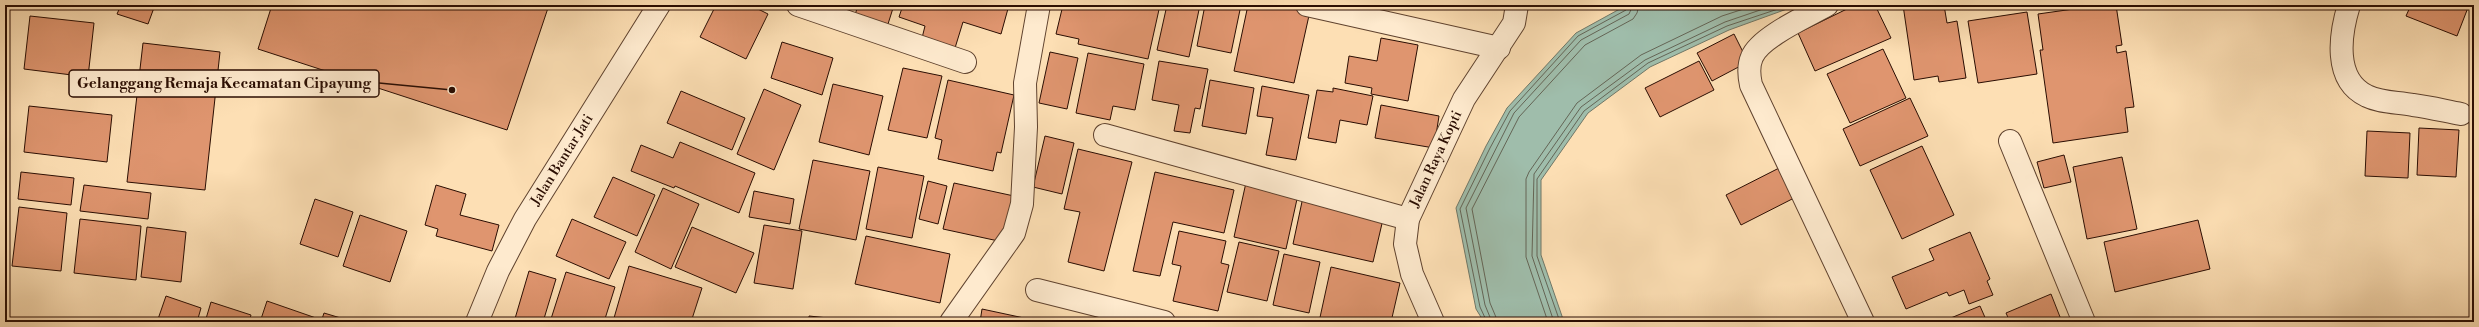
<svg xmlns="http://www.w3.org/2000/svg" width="2479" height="327" font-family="'Libre Bodoni',serif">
<rect width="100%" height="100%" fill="#fddfb4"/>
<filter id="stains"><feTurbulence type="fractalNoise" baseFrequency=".005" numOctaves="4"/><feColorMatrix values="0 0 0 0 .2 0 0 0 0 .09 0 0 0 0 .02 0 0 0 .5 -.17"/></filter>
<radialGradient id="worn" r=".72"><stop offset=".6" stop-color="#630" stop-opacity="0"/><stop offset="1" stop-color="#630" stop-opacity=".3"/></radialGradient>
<path fill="#9fbdab" stroke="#707767" d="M1627 5H1798L1729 30 1650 67 1588 113 1541 180V255L1564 322H1484L1476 309 1456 208 1486 146 1507 108 1576 33Z"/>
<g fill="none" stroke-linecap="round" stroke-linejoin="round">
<g stroke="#646556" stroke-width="1">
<path d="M1487 322 1480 307 1460 209 1490 148 1510 111 1578 36 1626 10 1628 5"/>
<path d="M1492 322 1485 305 1466 208 1514 113 1581 40 1629 14 1633 5"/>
<path d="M1498 322 1490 303 1472 209 1519 117 1585 45 1633 19 1637 13 1639 5"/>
<path d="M1548 322 1526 257V179L1529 172 1577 103 1641 55 1722 16 1756 5"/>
<path d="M1554 322 1532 256 1534 174 1581 107 1645 60 1725 22 1775 5"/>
<path d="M1560 322 1537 256V179L1584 111 1648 63 1727 26 1790 5"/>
</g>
</g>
<g fill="#df956f" stroke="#2a0d02">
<path d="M121 5H155L148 24 117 14Z"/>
<path d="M272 5H549L507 130 258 49Z"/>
<path d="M716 5H750L768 14 746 59 700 37Z"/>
<path d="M858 5H894L888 24 855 15Z"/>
<path d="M903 5H1009L1001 34 963 22 955 48 922 38 925 26 899 17Z"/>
<path d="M1063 5H1160L1148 59 1078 44 1079 39 1056 34Z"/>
<path d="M1167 5H1200L1189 57 1157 50Z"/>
<path d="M1205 5H1241L1231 53 1197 46Z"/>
<path d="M1248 5H1283L1310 11 1294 83 1234 71Z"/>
<path d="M1413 5H1435L1434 9Z"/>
<path d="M1855 5H1875L1891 38 1815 71 1798 33Z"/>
<path d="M1903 5H1944L1947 23 1957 21 1966 78 1939 82 1938 76 1914 80Z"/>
<path d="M2102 5H2116L2122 45 2116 46 2117 53 2126 51 2134 107 2125 108 2128 132 2053 143 2040 50H2043L2038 14Z"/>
<path d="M2411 5H2469L2457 36 2406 16Z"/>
<path d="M2027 12 2037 74 1978 83 1968 21Z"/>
<path d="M30 16 94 23 88 77 24 69Z"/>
<path d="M1734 34 1748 62 1712 81 1697 53Z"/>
<path d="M1381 38 1418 45 1408 101 1371 94 1372 88 1345 83 1349 56 1377 61Z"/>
<path d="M782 42 833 58 822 95 771 78Z"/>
<path d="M143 43 220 52 205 190 127 182Z"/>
<path d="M1883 49 1906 98 1850 123 1827 74Z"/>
<path d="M1050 52 1078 58 1067 109 1039 103Z"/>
<path d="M1088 53 1144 64 1135 110 1113 106 1110 120 1076 113Z"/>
<path d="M1159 61 1208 69 1200 109 1195 108 1190 133 1174 131 1179 105 1152 100Z"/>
<path d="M1699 61 1714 90 1660 117 1645 88Z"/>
<path d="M903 68 942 76 927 138 888 130Z"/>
<path d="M948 80 1014 95 1001 153 997 152 993 171 938 159 942 140 935 138Z"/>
<path d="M1210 80 1254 88 1246 134 1202 126Z"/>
<path d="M833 84 883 96 869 155 819 142Z"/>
<path d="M1262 86 1309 95 1296 160 1266 155 1273 118 1257 116Z"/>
<path d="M1333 88 1373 96 1367 125 1340 120 1336 143 1308 138 1317 90 1333 92Z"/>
<path d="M764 89 801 105 774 170 737 154Z"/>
<path d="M681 91 745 118 732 150 667 123Z"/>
<path d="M1910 98 1928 136 1860 166 1843 129Z"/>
<path d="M1381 105 1439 116 1434 148 1375 138Z"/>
<path d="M29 106 112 115 107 162 24 152Z"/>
<path d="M2419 128 2459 130 2456 177 2417 175Z"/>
<path d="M2367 131 2410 133 2408 178 2365 176Z"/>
<path d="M1045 136 1074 143 1062 194 1033 187Z"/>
<path d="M680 142 755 173 739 213 675 186 674 188 631 171 641 145 673 158Z"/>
<path d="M1922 146 1954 215 1902 239 1870 170Z"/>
<path d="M1078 149 1132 162 1104 271 1068 262 1080 212 1064 209Z"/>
<path d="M2064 155 2071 182 2044 188 2037 162Z"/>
<path d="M2122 157 2137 229 2087 239 2073 167Z"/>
<path d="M813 160 870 171 856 240 799 229Z"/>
<path d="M1785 165 1800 195 1741 225 1726 195Z"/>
<path d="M878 167 924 176 912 238 866 229Z"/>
<path d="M21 172 74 178 71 205 18 199Z"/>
<path d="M1155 172 1234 190 1224 233 1173 222 1160 276 1133 271Z"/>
<path d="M613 177 655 195 637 236 594 217Z"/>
<path d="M1247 178 1299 190 1286 249 1234 237Z"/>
<path d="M928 181 947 186 938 224 919 219Z"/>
<path d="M954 183 1014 196 1003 242 943 229Z"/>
<path d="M84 185 151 193 148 219 80 211Z"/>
<path d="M436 185 466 194 460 215 499 225 492 251 436 236 438 229 425 225Z"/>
<path d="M663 188 699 204 671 269 635 252Z"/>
<path d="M754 191 794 199 790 224 749 217Z"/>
<path d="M1303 197 1384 215 1373 262 1293 244Z"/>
<path d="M315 199 353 212 338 257 300 244Z"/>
<path d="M19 207 67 213 61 271 12 266Z"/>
<path d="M360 215 407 231 390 282 343 266Z"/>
<path d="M80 219 141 226 136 280 74 273Z"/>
<path d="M572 219 626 242 609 279 556 256Z"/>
<path d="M2198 220 2210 269 2115 292 2104 242Z"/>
<path d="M764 225 802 231 793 289 754 283Z"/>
<path d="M147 227 186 232 181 282 141 277Z"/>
<path d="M692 227 754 253 736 293 675 267Z"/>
<path d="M1179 231 1226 241 1221 263 1229 265 1218 311 1173 301 1181 266 1172 264Z"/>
<path d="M1970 232 1990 279 1987 281 1993 295 1969 304 1964 290 1949 296 1947 292 1906 309 1892 277 1934 260 1929 249Z"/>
<path d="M866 236 950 254 940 303 855 284Z"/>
<path d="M1239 242 1279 251 1267 301 1227 292Z"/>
<path d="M1284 254 1320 262 1309 313 1273 305Z"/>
<path d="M629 266 702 288 691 322H628L614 318Z"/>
<path d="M1331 267 1400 283 1391 322H1319Z"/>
<path d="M529 271 556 279 543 322H514Z"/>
<path d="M566 272 615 287 604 322H550Z"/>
<path d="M2051 294 2062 322H2010L2006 313Z"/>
<path d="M166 296 201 308 197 322H157Z"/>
<path d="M267 301 316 318 315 322H260Z"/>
<path d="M211 302 251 315 249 322H205Z"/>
<path d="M1980 306 1987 322H1941Z"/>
<path d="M982 309 1024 318V322H980Z"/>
<path d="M324 313 344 319 343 322H321Z"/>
<path d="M809 316 866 322H809Z"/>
</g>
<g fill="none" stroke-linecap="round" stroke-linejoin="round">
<g stroke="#5f422e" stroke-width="24">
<g id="minor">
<path d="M798 5 965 62"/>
<path d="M1307 5 1499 48"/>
<path d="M1827 5C1808 16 1760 37 1752 57 1748 66 1749 76 1751 85L1863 322"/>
<path d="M2349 5C2340 34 2333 80 2367 96 2381 103 2398 102 2413 105 2429 107 2445 111 2461 114"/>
<path d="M1105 135 1408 219"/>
<path d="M2010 141 2084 322"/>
<path d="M1037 290 1164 322"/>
<path d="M477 322 498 271 525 219 659 5"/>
<path d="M951 322 1014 233 1022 204 1026 127 1025 83 1039 5"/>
<path d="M1433 322 1412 274 1405 244 1408 219 1464 99 1514 23 1517 5"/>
</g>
</g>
<use href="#minor" stroke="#feeace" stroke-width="22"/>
</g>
<g text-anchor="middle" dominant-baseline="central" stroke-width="3" stroke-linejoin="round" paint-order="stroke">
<g font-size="14" fill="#2a0d02" stroke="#feeace">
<text transform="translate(1436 159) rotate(-65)">Jalan Raya Kopti</text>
<text transform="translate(562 160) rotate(-58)">Jalan Bantar Jati</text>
</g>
</g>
<path fill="none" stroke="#2a0d02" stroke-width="1.5" d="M452 90L379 83"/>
<circle fill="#2a0d02" stroke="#feeace" stroke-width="1.5" cx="452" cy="90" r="4"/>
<rect fill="#feeace" stroke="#2a0d02" stroke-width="1.5" x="69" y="70" width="310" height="27" rx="4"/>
<g font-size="15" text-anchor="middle" font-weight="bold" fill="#2a0d02">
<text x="224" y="88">Gelanggang Remaja Kecamatan Cipayung</text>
</g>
<rect width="2479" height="327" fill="none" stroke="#fddfb4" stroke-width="20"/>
<rect x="6" y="6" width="2467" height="315" fill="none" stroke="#2a0d02" stroke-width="2"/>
<rect x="10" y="10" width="2459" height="307" fill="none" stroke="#2a0d02"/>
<rect width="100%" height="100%" filter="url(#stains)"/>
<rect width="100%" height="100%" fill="url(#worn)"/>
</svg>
